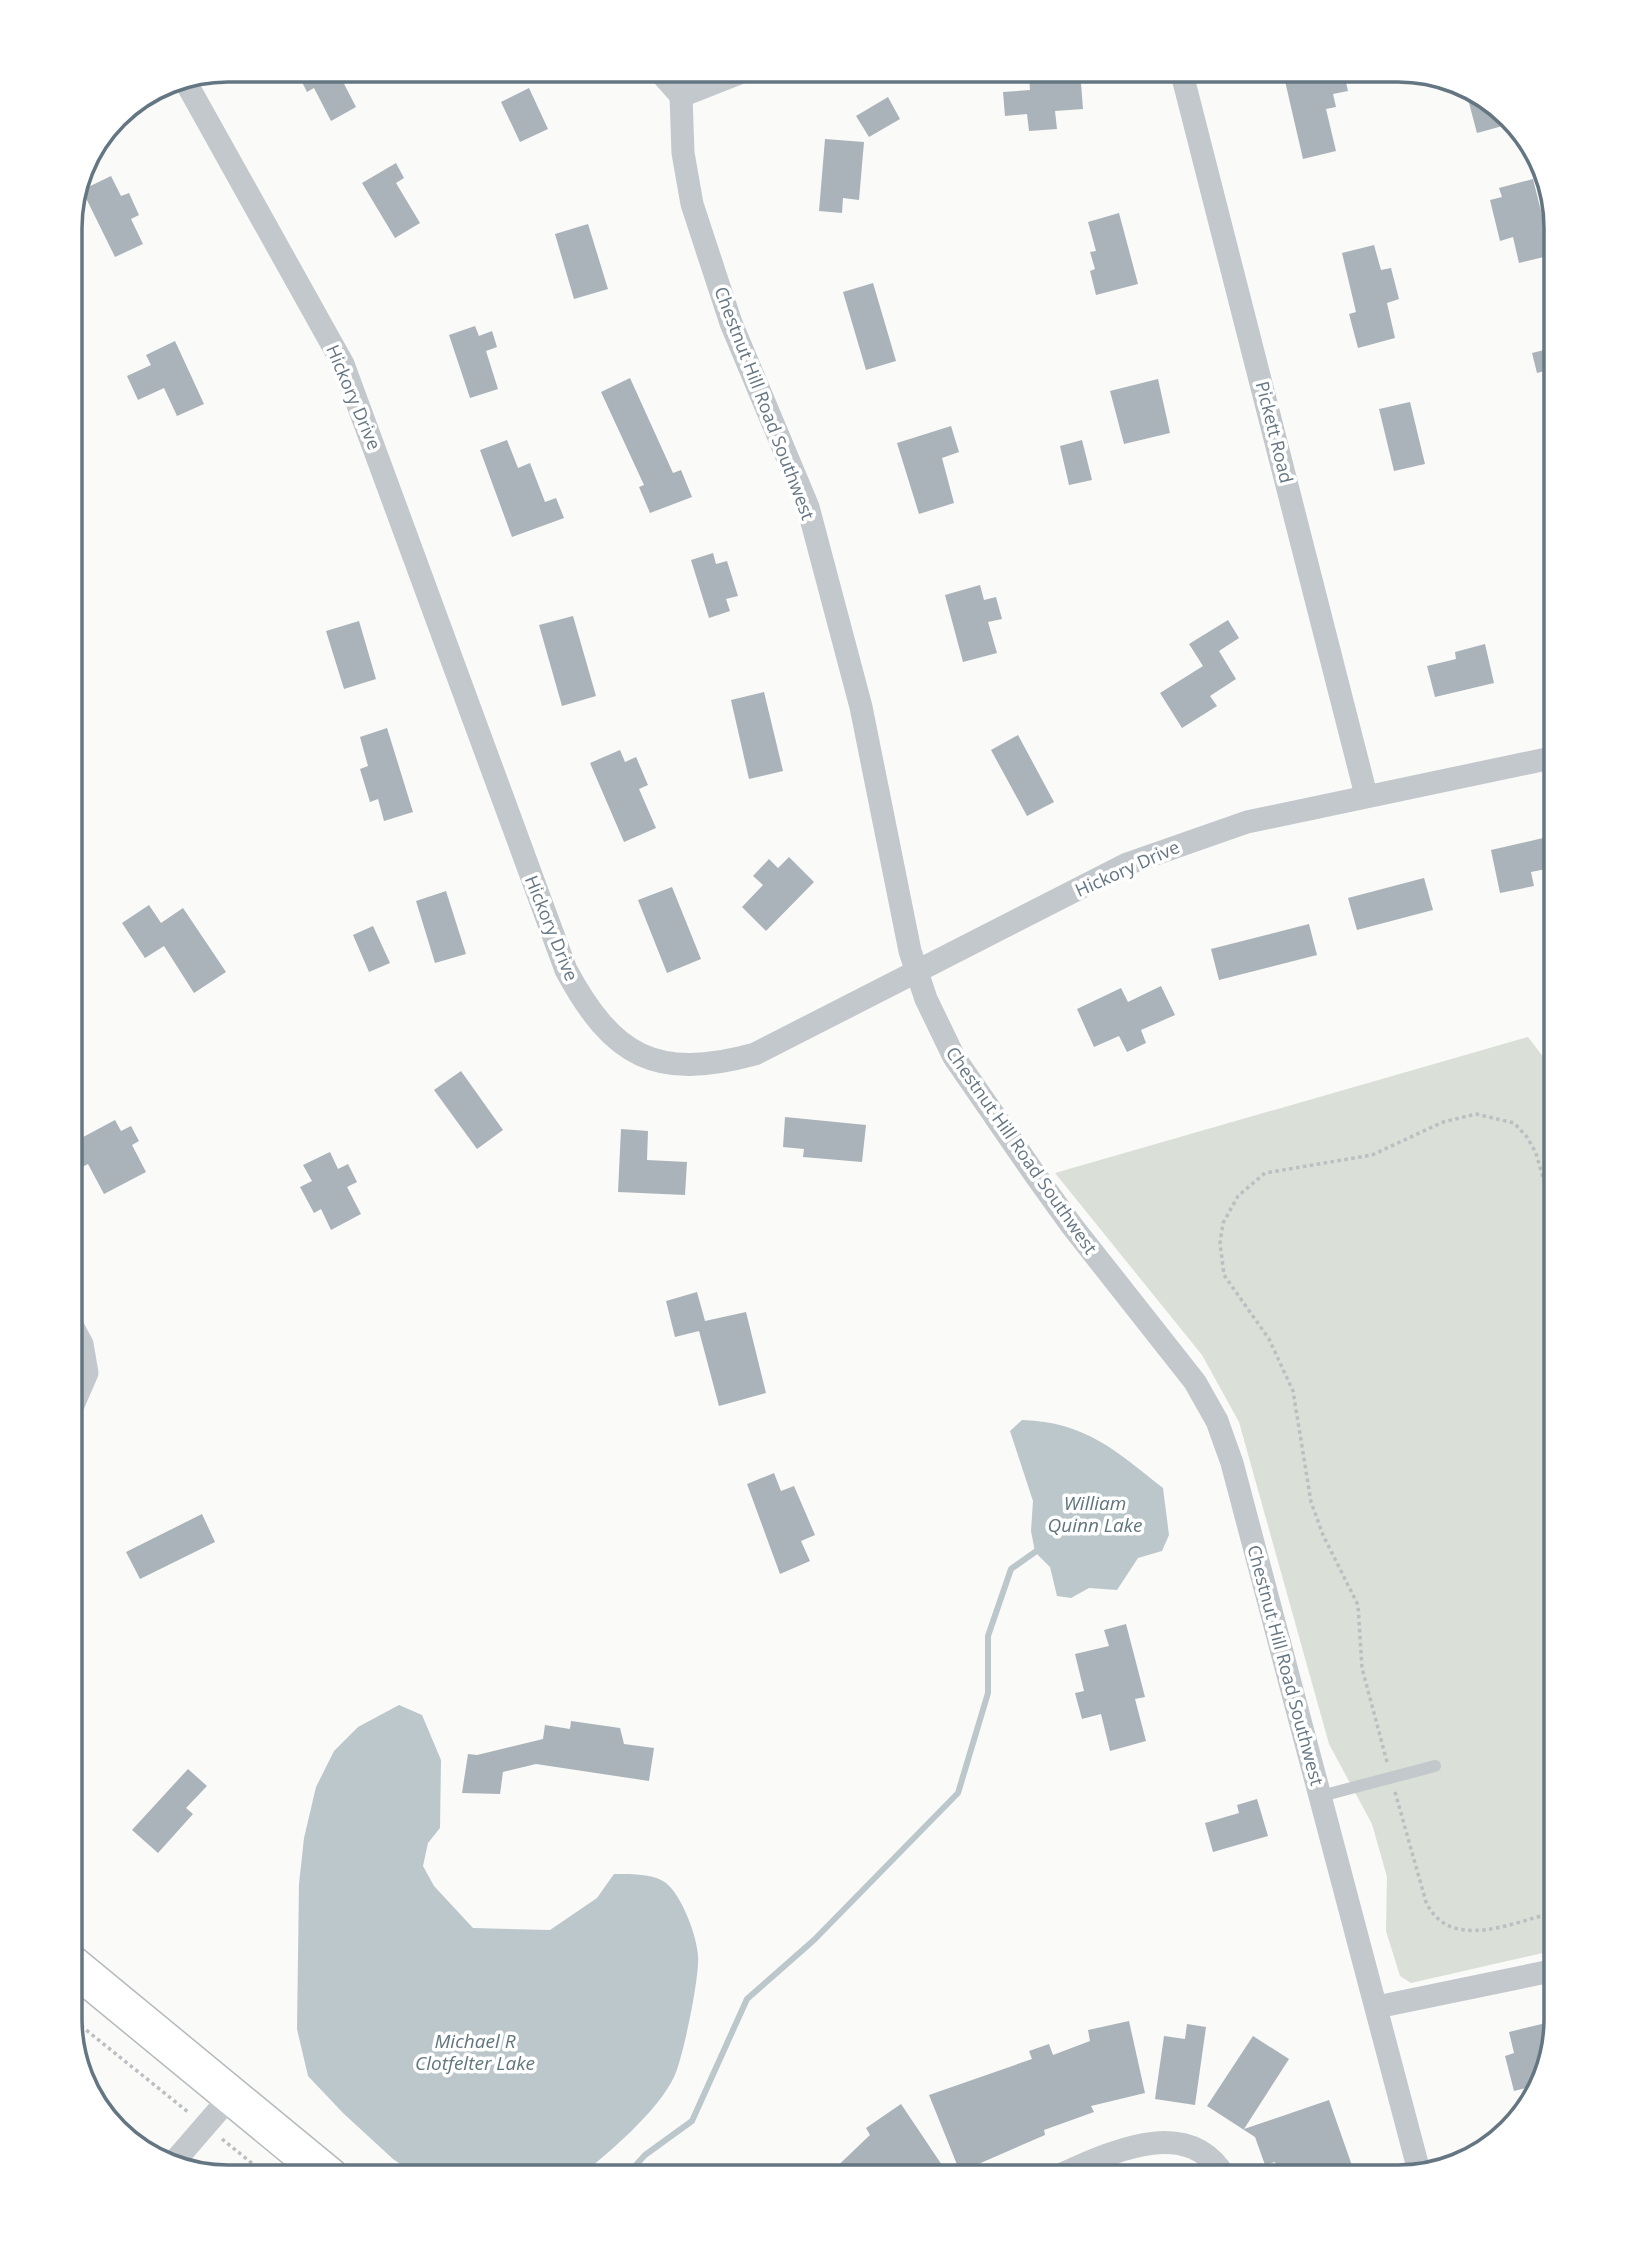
<svg xmlns="http://www.w3.org/2000/svg" width="1626" height="2247" font-family="'Open Sans',sans-serif">
<rect width="100%" height="100%" fill="#fafaf8"/>
<path fill="#dadfd7" d="M1528 1037 1556 1074V1950L1411 1983 1400 1976 1386 1931 1387 1877 1372 1824 1329 1744 1239 1422 1202 1355 1055 1173Z"/>
<g fill="#bbc7cb">
<path d="M1022 1420C1086 1422 1116 1451 1163 1488L1169 1535 1162 1551 1138 1558 1117 1590 1089 1588 1071 1598 1057 1596 1050 1567 1035 1552 1031 1531 1033 1501 1010 1431Z"/>
<path d="M399 1705 422 1715 441 1760 440 1828 428 1843 423 1866 434 1886 473 1928 550 1930 597 1898 614 1874C629 1874 653 1873 666 1883 682 1896 697 1936 698 1956 700 1975 683 2059 674 2077 658 2111 608 2154 578 2177H420L393 2159 343 2113 308 2076 297 2029 299 1884 304 1838 316 1787 334 1751 358 1727Z"/>
</g>
<g fill="none" stroke-linecap="round" stroke-linejoin="round">
<path stroke="#bbc7cb" stroke-width="6" d="M625 2177 645 2155 692 2121 747 1999 814 1940 958 1793 988 1693V1636L1011 1569 1035 1552"/>
</g>
<g fill="#aab3b9">
<path d="M296 70H351L340 76 356 107 331 121 314 88 307 92Z"/>
<path d="M1299 70H1343L1348 91 1333 94 1336 107 1326 109 1336 151 1303 159 1285 81 1301 77Z"/>
<path d="M1080 71 1083 109 1055 111 1057 129 1029 131 1027 114 1005 116 1003 92 1030 90 1029 75Z"/>
<path d="M529 88 548 129 520 142 501 102Z"/>
<path d="M1465 88 1477 91 1510 124 1477 133Z"/>
<path d="M888 97 900 119 869 137 856 116Z"/>
<path d="M825 139 864 142 859 200 843 198 842 213 819 211Z"/>
<path d="M396 163 404 178 396 183 420 223 395 238 362 183Z"/>
<path d="M111 176 121 196 129 193 139 215 131 219 143 244 115 257 82 190Z"/>
<path d="M1533 179 1552 255 1519 263 1513 237 1500 241 1490 200 1502 197 1499 188Z"/>
<path d="M1119 213 1138 284 1096 295 1090 271 1095 269 1090 252 1096 251 1088 222Z"/>
<path d="M588 224 608 289 574 299 555 234Z"/>
<path d="M1374 245 1381 270 1391 268 1399 299 1387 303 1395 338 1358 348 1349 314 1356 312 1342 253Z"/>
<path d="M873 283 896 361 866 370 843 292Z"/>
<path d="M475 326 479 336 492 331 497 347 486 351 498 389 470 398 449 335Z"/>
<path d="M175 341 204 404 177 416 164 388 138 400 127 376 151 365 146 355Z"/>
<path d="M1556 347V368L1537 373 1532 353Z"/>
<path d="M630 378 673 473 681 470 692 497 650 513 639 487 644 485 601 392Z"/>
<path d="M1158 379 1170 433 1124 444 1110 391Z"/>
<path d="M1410 402 1425 464 1394 471 1379 409Z"/>
<path d="M951 426 959 452 942 458 954 503 919 514 897 443Z"/>
<path d="M507 440 518 468 530 463 545 502 556 498 564 518 512 537 480 450Z"/>
<path d="M1082 440 1092 480 1069 485 1060 446Z"/>
<path d="M713 553 716 564 727 561 738 596 726 599 730 611 709 618 691 560Z"/>
<path d="M980 585 984 600 996 597 1002 619 988 622 997 653 963 662 945 595Z"/>
<path d="M573 616 596 696 562 706 539 625Z"/>
<path d="M1228 620 1239 638 1219 651 1236 679 1210 696 1217 706 1182 728 1160 693 1203 666 1189 644Z"/>
<path d="M359 621 376 679 344 689 326 631Z"/>
<path d="M1485 644 1494 683 1435 697 1427 666 1456 659 1455 652Z"/>
<path d="M764 692 783 771 749 779 731 700Z"/>
<path d="M387 728 413 812 384 821 378 799 370 802 360 769 368 766 360 737Z"/>
<path d="M1018 735 1054 802 1027 816 991 750Z"/>
<path d="M620 750 625 762 636 757 648 785 639 789 656 828 624 842 590 763Z"/>
<path d="M1556 835V867L1531 872 1534 886 1500 893 1491 850Z"/>
<path d="M789 857 814 882 766 931 742 907 763 885 753 876 769 859 778 868Z"/>
<path d="M1424 878 1433 910 1357 930 1348 898Z"/>
<path d="M672 887 701 959 667 973 638 900Z"/>
<path d="M446 891 466 954 435 963 416 901Z"/>
<path d="M149 905 161 923 183 908 226 972 194 993 164 946 145 958 122 923Z"/>
<path d="M1309 924 1317 955 1219 980 1211 949Z"/>
<path d="M373 926 390 963 369 972 353 935Z"/>
<path d="M1161 986 1175 1015 1141 1030 1146 1043 1127 1052 1119 1036 1094 1047 1077 1009 1121 988 1128 1002Z"/>
<path d="M461 1071 503 1130 477 1149 434 1090Z"/>
<path d="M785 1117 866 1125 862 1162 803 1157 804 1149 783 1147Z"/>
<path d="M115 1120 121 1131 131 1126 139 1141 132 1145 146 1172 104 1194 88 1164 78 1169 70 1155V1144Z"/>
<path d="M621 1129 648 1131 647 1160 687 1162 685 1195 618 1192Z"/>
<path d="M330 1152 338 1169 348 1164 357 1182 347 1187 361 1214 331 1230 321 1209 314 1213 300 1187 312 1181 303 1165Z"/>
<path d="M697 1292 705 1321 746 1312 766 1393 719 1406 699 1331 675 1337 666 1301Z"/>
<path d="M774 1473 781 1491 794 1486 815 1535 801 1541 810 1561 780 1574 747 1484Z"/>
<path d="M202 1514 215 1542 140 1579 126 1552Z"/>
<path d="M1126 1624 1145 1697 1135 1699 1146 1741 1110 1751 1101 1714 1082 1719 1075 1693 1084 1691 1075 1654 1109 1646 1104 1630Z"/>
<path d="M571 1721 620 1728 624 1744 654 1748 649 1781 536 1764 503 1772 500 1794 462 1793 468 1754 477 1755 543 1739 545 1725 570 1729Z"/>
<path d="M188 1769 207 1786 186 1808 193 1814 158 1853 132 1830Z"/>
<path d="M1257 1799 1268 1836 1213 1852 1205 1823 1239 1813 1237 1805Z"/>
<path d="M1129 2021 1145 2093 1091 2106 1094 2112 1044 2130 1045 2135 960 2172 929 2095 1032 2059 1029 2051 1049 2044 1053 2055 1090 2041 1088 2030Z"/>
<path d="M1546 2023 1550 2042 1538 2085 1514 2091 1505 2056 1514 2053 1509 2032Z"/>
<path d="M1187 2024 1206 2027 1195 2105 1155 2099 1164 2036 1185 2039Z"/>
<path d="M1253 2036 1289 2059 1244 2129 1329 2100 1356 2177H1279L1275 2162 1265 2165 1255 2137 1207 2106Z"/>
<path d="M901 2104 950 2177H826L870 2135 866 2128Z"/>
</g>
<g fill="none" stroke-linecap="round" stroke-linejoin="round">
<g stroke="#b5babe" stroke-width="40">
<path id="primary" d="M70 1963 330 2177"/>
</g>
<g stroke="#bbbfc2" stroke-width="3.5" stroke-dasharray="3.5 3.5" stroke-linecap="butt">
<path d="M1387 1762 1362 1668 1358 1605 1323 1535 1311 1502 1293 1391 1269 1339 1224 1275 1220 1243 1223 1223 1238 1196 1265 1173 1372 1155 1443 1122 1476 1114 1514 1123 1527 1137 1536 1153 1556 1223"/>
<path d="M1395 1792 1426 1902C1450 1953 1513 1922 1556 1912"/>
<path d="M70 2017 188 2112"/>
<path d="M222 2139 269 2177"/>
</g>
<path stroke="#c3c8cc" stroke-width="12" d="M1321 1796 1435 1766"/>
<g stroke="#c3c8cc" stroke-width="23">
<path d="M658 70 681 96 683 153 692 204 731 323 808 507 861 707 910 951 926 999 954 1057 1036 1176 1072 1226 1195 1382 1217 1421 1232 1463 1419 2171"/>
<path d="M1181 70 1366 795"/>
<path d="M184 79 343 364 566 970C613 1057 656 1081 755 1054L1127 864 1247 822 1556 757"/>
<path d="M681 96 747 70"/>
<path d="M70 1412 87 1373 82 1344 70 1322"/>
<path d="M1377 2007 1556 1970"/>
<path d="M173 2163 231 2096"/>
<path d="M1055 2177C1106 2155 1187 2112 1225 2177"/>
</g>
<use href="#primary" stroke="#fff" stroke-width="37"/>
</g>
<g text-anchor="middle" dominant-baseline="central" stroke-width="7" stroke-linejoin="round" paint-order="stroke">
<g font-size="18" fill="#657683" stroke="#fff">
<text transform="translate(354 397) rotate(67)">Hickory Drive</text>
<text transform="translate(765 403) rotate(69)">Chestnut Hill Road Southwest</text>
<text transform="translate(1275 432) rotate(76)">Pickett Road</text>
<text transform="translate(1127 868) rotate(-24)">Hickory Drive</text>
<text transform="translate(552 928) rotate(68)">Hickory Drive</text>
<text transform="translate(1022 1150) rotate(55)">Chestnut Hill Road Southwest</text>
<text transform="translate(1286 1665) rotate(75)">Chestnut Hill Road Southwest</text>
</g>
<g font-size="19" font-style="italic" fill="#60757c" stroke="#fff">
<text x="1095" y="1503">William<tspan x="1095" dy="22">Quinn Lake</tspan></text>
<text x="475" y="2041">Michael R<tspan x="475" dy="22">Clotfelter Lake</tspan></text>
</g>
</g>
<path d="M0 0H1626V2247H0ZM228 82H1398A146 146 0 0 1 1544 228V2019A146 146 0 0 1 1398 2165H228A146 146 0 0 1 82 2019V228A146 146 0 0 1 228 82Z" fill="#fff" fill-rule="evenodd"/>
<path fill="none" stroke="#657683" stroke-width="3.5" d="M228 82H1398A146 146 0 0 1 1544 228V2019A146 146 0 0 1 1398 2165H228A146 146 0 0 1 82 2019V228A146 146 0 0 1 228 82Z"/>
</svg>
